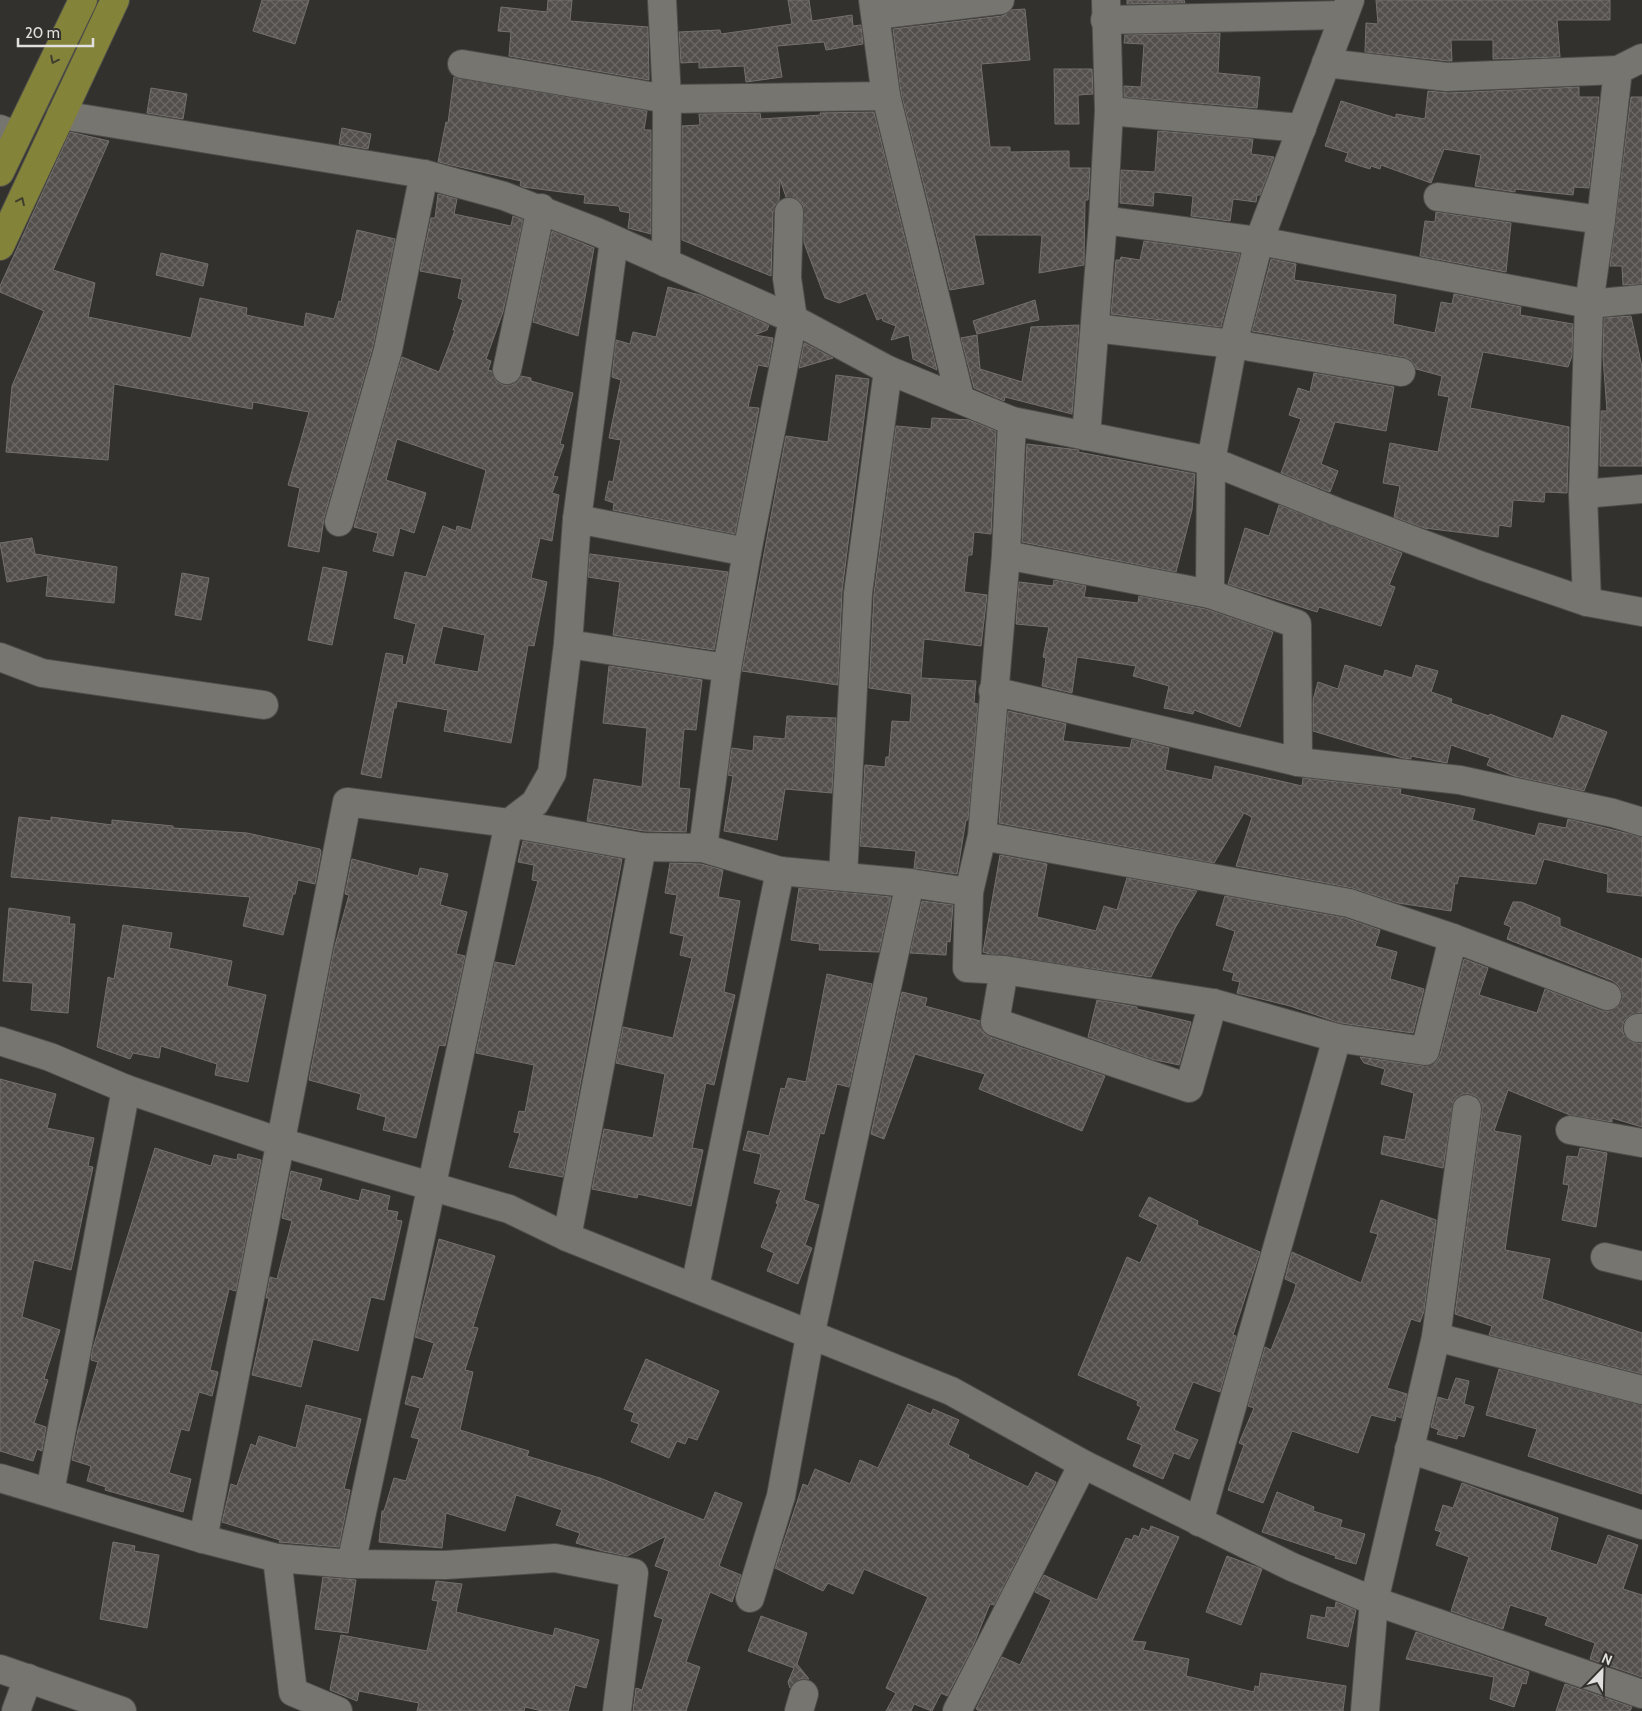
<svg xmlns="http://www.w3.org/2000/svg" width="1642" height="1711" font-family="Cabin,sans-serif">
<defs>
<pattern id="building-cross-hatch" width="8" height="8" patternUnits="userSpaceOnUse" patternTransform="scale(1.25)"><rect width="8" height="8" fill="#534f4c"/><path d="M0 0l8 8M0 8l8-8" fill="none" stroke="#6b6865"/></pattern>
</defs>
<rect width="100%" height="100%" fill="#33312e"/>
<g fill="url(#building-cross-hatch)" stroke="#74706d" fill-rule="evenodd">
<path d="M262 0H309L295 44 253 31Z"/>
<path d="M548 0H572L570 21 648 27 649 80 509 56 511 32 498 31 501 7 547 12Z"/>
<path d="M788 0H809L812 21 852 15 853 26 861 25 863 44 826 50 824 42 777 46 782 77 746 82 744 66 699 68V62L681 63 679 32 720 30 721 34 792 24Z"/>
<path d="M1127 0H1184L1185 3 1127 4Z"/>
<path d="M1376 0H1610V20H1557L1560 57 1493 59V40H1451L1452 61H1448L1365 52 1366 23 1378 24Z"/>
<path d="M1025 9 1030 60 981 64 990 147H1010V152L1069 151V168H1090L1088 200H1085L1084 265 1039 273 1042 235H974L984 284 950 290 901 93 893 29 1002 16 1011 10Z"/>
<path d="M1220 33 1218 73 1260 77 1257 108 1124 97V86L1141 87 1144 44 1124 43 1125 35Z"/>
<path d="M1054 69H1092L1093 94 1078 95 1079 124H1055Z"/>
<path d="M454 77 647 111 644 130H651V234L628 228 630 213 620 211 619 206 584 203 585 195 523 187 520 185 521 181 438 162 446 122 448 123Z"/>
<path d="M1579 87V97H1599L1589 188 1574 187 1573 195 1515 189V192L1475 186 1481 155 1444 149 1431 183 1381 165 1380 169 1371 166 1370 169 1345 161 1348 153 1325 146 1341 101 1396 118V114L1425 119 1428 91 1448 93Z"/>
<path d="M151 88 187 94 183 119 147 113Z"/>
<path d="M1631 97H1642V284L1623 285 1622 266H1610Z"/>
<path d="M874 112 937 370 913 359 909 335 891 340 896 326 883 321 882 318 877 320 866 293 839 303 825 298 804 243 803 205 797 199 786 197 780 179 779 201 773 212 771 276 682 240V126L700 125 699 114 760 113 761 119 821 115 820 113Z"/>
<path d="M342 128 371 134 368 149 339 144Z"/>
<path d="M1158 131 1253 139 1251 154 1274 157 1260 195H1257L1256 202 1233 199 1230 221 1191 216 1193 196 1154 192 1153 206 1120 203 1121 170 1155 172Z"/>
<path d="M70 132 109 141 53 270 95 283 88 317 191 338 200 298 247 308 246 315 304 327 306 313 334 319 339 301 341 302 357 230 395 239 373 346 324 518 319 552 288 546 300 488 288 485 309 412 253 402 252 409 114 384 108 460 6 452 12 386 44 311 0 292V286Z"/>
<path d="M438 194 457 199 454 214 511 226 513 216 523 220 503 312 486 359 491 361 488 370 492 371 496 381 503 385H512L521 376 531 378V381L573 393 560 444 564 445 553 476 558 477 552 493 559 495 552 541 540 538 531 578 547 582 534 646 528 645 511 743 444 731 448 710 397 701 396 708H394L381 778 361 774 386 653 403 656 402 664 406 665 416 624 394 618 405 572 426 577 443 526 456 531 457 526 471 530 486 470 397 439 386 480 426 493 414 533 400 528 393 556 373 551 378 533 354 527 402 357 439 372 455 330H453L463 300 458 298 462 279 420 271 431 218H435ZM443 626 485 635 478 672 434 664Z"/>
<path d="M1436 212 1511 223 1506 272 1420 256 1425 221 1435 222Z"/>
<path d="M552 231 594 248 578 336 533 322Z"/>
<path d="M1144 241 1240 254 1221 327 1111 314 1116 260H1120L1121 257 1140 260Z"/>
<path d="M161 253 208 264 203 286 156 275Z"/>
<path d="M1271 259 1296 264 1294 280 1396 295 1393 324 1435 333 1441 302 1452 304 1454 294 1521 307 1520 315 1573 324 1572 356 1568 367 1483 352 1470 408 1569 427 1567 493 1545 492 1544 502 1513 500 1511 527 1499 525 1498 537 1424 528 1394 517 1400 486 1383 483 1390 443 1438 452 1449 397 1438 395 1442 376 1416 369 1411 360 1404 357 1252 331Z"/>
<path d="M668 287 700 295 769 325 767 330 754 335 773 338 768 367 758 365 748 407 759 408 735 534 613 510 614 503 605 500 609 481 613 482 621 440 609 438 621 380 612 377 616 340 630 344 633 332 656 337Z"/>
<path d="M1035 300 1039 320 977 334 973 321Z"/>
<path d="M1631 316 1642 367V466H1600L1601 411H1607L1603 357 1604 318Z"/>
<path d="M1079 325 1072 414 1005 397 1004 401 974 388 961 338 977 335 980 369 1022 382 1031 327Z"/>
<path d="M804 343H805L833 358 799 368Z"/>
<path d="M1314 373 1394 387 1386 431 1335 422 1321 464 1338 471 1330 492 1281 473 1301 419 1289 415 1298 388 1310 392Z"/>
<path d="M836 375 869 379 842 591 838 685 742 671 786 436 828 442Z"/>
<path d="M932 418 969 420 996 431 991 534 974 532 972 555H968L964 592 987 595 981 646 924 639 921 678 976 681 974 703 978 704 968 820H966L957 874 914 868 916 851 860 846 865 765 885 767 886 757H889L892 721 910 722 912 694 869 688 874 594 896 426 931 429Z"/>
<path d="M1027 444 1079 450 1078 452 1195 474 1192 510 1176 572 1022 542Z"/>
<path d="M1279 505 1402 553 1389 585 1395 587 1381 626 1319 607 1317 612 1228 584 1245 528 1269 536Z"/>
<path d="M32 538 35 554 117 567 114 603 46 596 48 575 7 582 0 543Z"/>
<path d="M590 554 728 572 714 650 613 635 620 582 588 577Z"/>
<path d="M323 567 347 572 332 645 308 640Z"/>
<path d="M182 573 209 578 201 620 175 615Z"/>
<path d="M1054 580 1086 586 1084 597 1138 603 1139 596 1206 609 1273 632 1240 727 1194 710 1193 714 1164 708 1169 686 1133 676 1136 666 1077 657 1072 693 1042 686 1046 658 1043 657 1049 627 1016 624 1019 582 1053 586Z"/>
<path d="M1345 665 1383 677 1385 670 1412 678 1416 665 1438 671 1431 692 1452 699 1451 703 1489 716 1490 714 1553 739 1562 715 1607 732 1584 791 1514 776 1487 765 1490 758 1451 745 1447 763 1411 756V759L1403 758 1313 731V700L1318 682 1338 689Z"/>
<path d="M609 666 702 680 696 730 684 729 679 788 690 789 686 832 644 831 587 821 594 779 642 787 647 728 603 723Z"/>
<path d="M1008 711 1066 724 1063 741 1130 748 1132 739 1169 748 1165 770 1212 780 1215 766 1302 786 1303 778 1401 789 1400 794 1475 809 1472 820 1535 836 1539 823 1566 828 1568 819 1642 837V896L1607 892 1608 874 1544 859 1536 884 1459 876 1457 884 1455 883 1451 911 1398 903 1352 888 1236 866 1252 817 1244 813 1214 863 999 823Z"/>
<path d="M787 716 836 718 832 793 785 789 777 840 724 831 733 776 728 775 732 748 753 751 754 736 785 739Z"/>
<path d="M19 817 51 821V817L112 825V820L173 826V828L247 833 320 849 321 852 315 884 298 880 295 894H293L283 935 243 926 250 897 11 877Z"/>
<path d="M523 841 622 859 563 1177 509 1167 520 1133 514 1132 519 1111 525 1112 534 1065 476 1053 495 962 515 966 538 881 532 880 534 865 518 862Z"/>
<path d="M1000 855 1047 864 1037 917 1096 931 1104 906 1117 910 1127 878 1197 891 1175 928 1151 977 989 954 983 952Z"/>
<path d="M352 859 418 876 420 868 448 874 440 905 467 912 456 954 465 956 445 1046 439 1045 416 1138 383 1130 386 1117 357 1109 361 1094 309 1080 334 949 349 895 345 894Z"/>
<path d="M670 863 701 864 723 870 718 897 740 901 724 992 735 995 714 1085 706 1083 692 1148 703 1150 691 1206 638 1194 637 1198 592 1189 604 1129 653 1138 665 1074 616 1063 623 1027 673 1038 692 958 680 955 684 936 670 933 677 895 665 893Z"/>
<path d="M799 888 891 897 879 952 819 950 820 944 791 940Z"/>
<path d="M1225 896 1345 918 1380 930 1375 946 1397 952 1390 979 1424 989 1413 1033 1340 1023 1290 1006 1237 993 1240 982 1232 980 1234 973 1223 970 1235 931 1216 925Z"/>
<path d="M922 901 953 905 950 942 947 941 946 955 910 953Z"/>
<path d="M1513 902H1521L1560 918V926L1642 959V1012L1630 1015 1624 1021 1622 1028 1624 1035 1630 1041 1642 1044V1127L1612 1118V1122L1570 1115 1508 1090 1494 1131 1521 1136 1505 1250 1550 1259 1542 1299 1642 1333V1374L1489 1335 1492 1326 1455 1314 1482 1111V1104L1477 1097 1470 1094H1462L1454 1100 1443 1168 1381 1154 1384 1136 1405 1140 1414 1093 1381 1084 1385 1069 1364 1063 1360 1057 1423 1066 1436 1062 1440 1055 1464 959 1488 968 1479 995 1537 1013 1545 989 1602 1011H1609L1616 1008 1621 1002 1622 993 1619 986 1613 981 1507 939 1511 927 1504 924Z"/>
<path d="M9 908 70 917 69 924H75L68 1013 31 1010 33 983 3 981Z"/>
<path d="M123 925 172 933 169 948 232 961 227 986 266 995 248 1082 215 1075 217 1064 161 1046 159 1058 133 1053 130 1059 97 1047 108 977 114 979Z"/>
<path d="M827 974 872 984 849 1087 837 1084 824 1134 820 1133 804 1200 819 1205 805 1245 812 1248 798 1284 767 1271 774 1253 761 1247 778 1204 776 1203 781 1190 754 1183 761 1154 743 1150 748 1131 769 1136 781 1088 785 1089 788 1078 806 1082Z"/>
<path d="M902 992 927 998 925 1006 980 1021 984 1033 990 1037 1105 1076 1082 1131 979 1089 985 1074 915 1054 884 1139 871 1134Z"/>
<path d="M1097 1000 1137 1007V1009L1191 1022 1179 1065 1151 1059 1088 1037Z"/>
<path d="M0 1079 56 1094 47 1128 94 1138 88 1166 93 1167 71 1270 34 1260 22 1317 60 1330 44 1379 48 1380 34 1423 46 1427 42 1451 37 1449 33 1461 0 1451Z"/>
<path d="M155 1148 211 1166 214 1155 237 1160 238 1154 261 1160 236 1291 229 1289 210 1370 218 1372 212 1396 199 1392 189 1431 181 1429 169 1473 191 1479 183 1512 105 1490 106 1487 87 1481 91 1466 72 1460 78 1430 98 1362 91 1360 92 1351Z"/>
<path d="M1580 1148 1607 1153 1596 1227 1562 1220 1569 1185 1563 1184 1567 1156 1578 1157Z"/>
<path d="M291 1171 322 1179 319 1190 359 1201 362 1189 390 1196 387 1210 398 1212 396 1220 402 1221 384 1300 371 1297 358 1351 313 1339 301 1387 252 1375 269 1298H266L270 1277 277 1279 292 1221 282 1218Z"/>
<path d="M1149 1197 1198 1221 1197 1225 1260 1252 1233 1335 1236 1336 1220 1392 1193 1382 1174 1430 1198 1440 1189 1459 1174 1453 1163 1479 1133 1466 1142 1445 1127 1439 1141 1407 1137 1405 1138 1401 1078 1375 1127 1257 1140 1263 1158 1225 1139 1216Z"/>
<path d="M1381 1200 1436 1220 1424 1311 1420 1322 1411 1319 1387 1388 1407 1394 1401 1418 1396 1416 1395 1421 1371 1415 1358 1453 1292 1431 1263 1503 1228 1490 1244 1445 1239 1443 1254 1408 1248 1406 1265 1347 1271 1350 1294 1292 1296 1284 1285 1279 1292 1252 1361 1283 1378 1234 1370 1232Z"/>
<path d="M439 1239 495 1256 473 1327 478 1328 465 1370 473 1372 460 1430 529 1451 527 1456 600 1478 704 1520 715 1492 742 1503 719 1566 741 1575 732 1602 710 1592 686 1662 700 1667 686 1711H633L636 1688 642 1690 663 1619 654 1616 669 1571 655 1566 666 1536 627 1556 603 1551 576 1543 580 1533 556 1525 562 1510 516 1495 505 1531 446 1513 442 1548 379 1542 382 1511H384L394 1478 406 1481 419 1439 411 1437 420 1408 405 1404 412 1376 423 1379 434 1343 415 1337Z"/>
<path d="M646 1359 719 1391 697 1440 688 1437 685 1444 677 1441 669 1458 631 1442 639 1424 631 1421 634 1413 624 1409Z"/>
<path d="M1499 1369 1642 1405V1494L1528 1456 1537 1429 1486 1415Z"/>
<path d="M1456 1378 1469 1381 1464 1404 1474 1407 1464 1437 1458 1435 1457 1439 1437 1434 1439 1430 1431 1427 1438 1397 1448 1400Z"/>
<path d="M908 1404 931 1414 933 1409 959 1420 948 1445 969 1455 968 1458 1028 1487 1036 1472 1056 1482 994 1605 990 1604 973 1646 947 1696 941 1693 932 1711 914 1704 911 1711H886L896 1693 886 1688 928 1597 864 1569 853 1594 828 1583 823 1591 775 1568 803 1484 808 1486 815 1469 850 1484 860 1460 878 1468Z"/>
<path d="M306 1405 361 1419 344 1489 350 1490 339 1547 279 1542 280 1540 222 1522 231 1484 237 1486 251 1444 256 1446 259 1436 296 1448Z"/>
<path d="M1462 1483 1558 1518 1550 1550 1597 1565 1608 1535 1638 1545 1623 1589 1642 1595V1677L1590 1659 1595 1643 1545 1625 1548 1617 1510 1605 1503 1629 1451 1611 1469 1557 1436 1545 1441 1532 1435 1530 1443 1505 1453 1508Z"/>
<path d="M1277 1492 1314 1507 1313 1511 1342 1520 1340 1527 1365 1534 1356 1564 1335 1558 1336 1556 1262 1532Z"/>
<path d="M1151 1526 1179 1537 1132 1641 1146 1642 1143 1650 1189 1659 1186 1676 1254 1692 1255 1686 1259 1687 1261 1673 1346 1686 1343 1711H980L976 1709 1002 1657 1020 1665 1051 1600 1035 1592 1044 1575 1097 1600 1126 1538 1132 1540 1134 1535 1139 1537 1142 1528 1149 1531Z"/>
<path d="M113 1542 135 1546 134 1551 159 1555 147 1628 100 1619Z"/>
<path d="M1227 1556 1262 1569 1241 1625 1206 1612Z"/>
<path d="M323 1577 356 1580 348 1633 315 1629Z"/>
<path d="M436 1581 462 1584 456 1612 553 1636 555 1628 599 1640 586 1688 575 1685 568 1711H542L525 1707 524 1711H417L419 1703 359 1691 357 1701 330 1690 341 1635 427 1651 438 1601 432 1600Z"/>
<path d="M1336 1602 1356 1610 1348 1647 1307 1638 1311 1615 1325 1618 1327 1607 1335 1608Z"/>
<path d="M761 1616 807 1633 797 1664 809 1679H800L790 1688 788 1682 794 1668 748 1651Z"/>
<path d="M1416 1632 1529 1672 1526 1684 1522 1683 1514 1707 1490 1699 1494 1677 1406 1659Z"/>
<path d="M1565 1684 1632 1707 1630 1711H1556Z"/>
</g>
<g fill="none" stroke-linecap="round" stroke-linejoin="round">
<g stroke="#4e4d4a" stroke-width="30">
<g id="minor">
<path d="M662 0 667 99 666 263"/>
<path d="M873 0 886 96 960 398"/>
<path d="M876 15 1000 0"/>
<path d="M1105 20 1344 15"/>
<path d="M1326 63 1447 77 1618 70 1642 58"/>
<path d="M462 64 667 99 886 96"/>
<path d="M1109 111 1302 128"/>
<path d="M61 115 424 174 504 196 597 232 793 319 888 370 1012 421 1211 461 1337 512 1482 566 1587 602 1642 612"/>
<path d="M0 129 17 136"/>
<path d="M1438 197 1601 220"/>
<path d="M1103 220 1259 241 1589 304 1642 299"/>
<path d="M614 240 577 519 568 644 552 773 535 803 509 823 642 847 703 848 780 871 910 883 969 892"/>
<path d="M1095 328 1233 344 1401 372"/>
<path d="M507 370 541 208"/>
<path d="M1086 436 1103 220 1109 111 1106 0"/>
<path d="M1583 494 1642 489"/>
<path d="M577 519 747 552"/>
<path d="M339 522 388 350 424 174"/>
<path d="M1006 555 1210 594 1211 461 1233 344 1259 241 1350 0"/>
<path d="M1210 594 1297 624 1298 762"/>
<path d="M1587 602 1583 494 1589 304 1601 220 1618 70"/>
<path d="M568 644 727 668"/>
<path d="M0 657 42 673 264 705"/>
<path d="M993 691 1298 762 1460 780 1613 813 1642 822"/>
<path d="M982 836 1349 903 1453 938 1425 1051 1337 1038 1213 1003 1004 970 967 968 969 892 982 836 1006 555 1012 421"/>
<path d="M703 848 727 668 747 552 793 319 787 278 789 212"/>
<path d="M843 876 858 593 888 370"/>
<path d="M1453 938 1607 996"/>
<path d="M1004 970 995 1022 1189 1088 1213 1003"/>
<path d="M1638 1028H1642"/>
<path d="M0 1041 50 1057 126 1089 280 1142 509 1209 567 1237 951 1391 1083 1464 1292 1567 1374 1601 1642 1694"/>
<path d="M1570 1130 1642 1143"/>
<path d="M567 1237 642 847"/>
<path d="M1605 1257 1642 1266"/>
<path d="M695 1287 780 871"/>
<path d="M1436 1337 1642 1390"/>
<path d="M1409 1449 1642 1525"/>
<path d="M0 1478 203 1539 277 1558 351 1564 445 1565 555 1558 634 1573 617 1711"/>
<path d="M50 1492 126 1089"/>
<path d="M1199 1522 1337 1038"/>
<path d="M203 1539 347 802 509 823 351 1564"/>
<path d="M277 1558 293 1692 338 1711"/>
<path d="M750 1598 781 1496 810 1336 910 883"/>
<path d="M0 1669 122 1711"/>
<path d="M16 1711 28 1678"/>
<path d="M799 1711 804 1694"/>
<path d="M957 1711 1083 1464"/>
<path d="M1365 1711 1374 1601 1436 1337 1467 1109"/>
</g>
</g>
<g stroke="#4e4d4a" stroke-width="30">
<g id="primary">
<path d="M0 172 83 0"/>
<path d="M0 246 115 0"/>
</g>
</g>
<use href="#minor" stroke="#777570" stroke-width="28"/>
<use href="#primary" stroke="#838339" stroke-width="28"/>
</g>
<defs><path id="oneway-chevron" d="M-2-3.5L2.5 0L-2 3.5" fill="none" stroke-width="1.6" stroke-linecap="round" stroke-linejoin="round" transform="scale(1.25)"/></defs>
<g stroke="#3f3d30">
<use href="#oneway-chevron" transform="translate(54 60) rotate(116)"/>
<use href="#oneway-chevron" transform="translate(21 201) rotate(-65)"/>
</g>
<g transform="translate(1602 1671) rotate(23)" stroke="#33312e" stroke-width="4" paint-order="stroke">
<path d="M0-4L9 19L0 12L-9 19Z" fill="#e1e0de"/>
<text y="-8" font-size="14" font-weight="bold" text-anchor="middle" fill="#e1e0de">N</text>
</g>
<path d="M18 38v8h75v-8" fill="none" stroke="#e1e0de" stroke-width="2.5"/>
<text x="25" y="38" font-size="15" fill="#e1e0de" stroke="#33312e" stroke-width="4" paint-order="stroke">20 m</text>
</svg>
